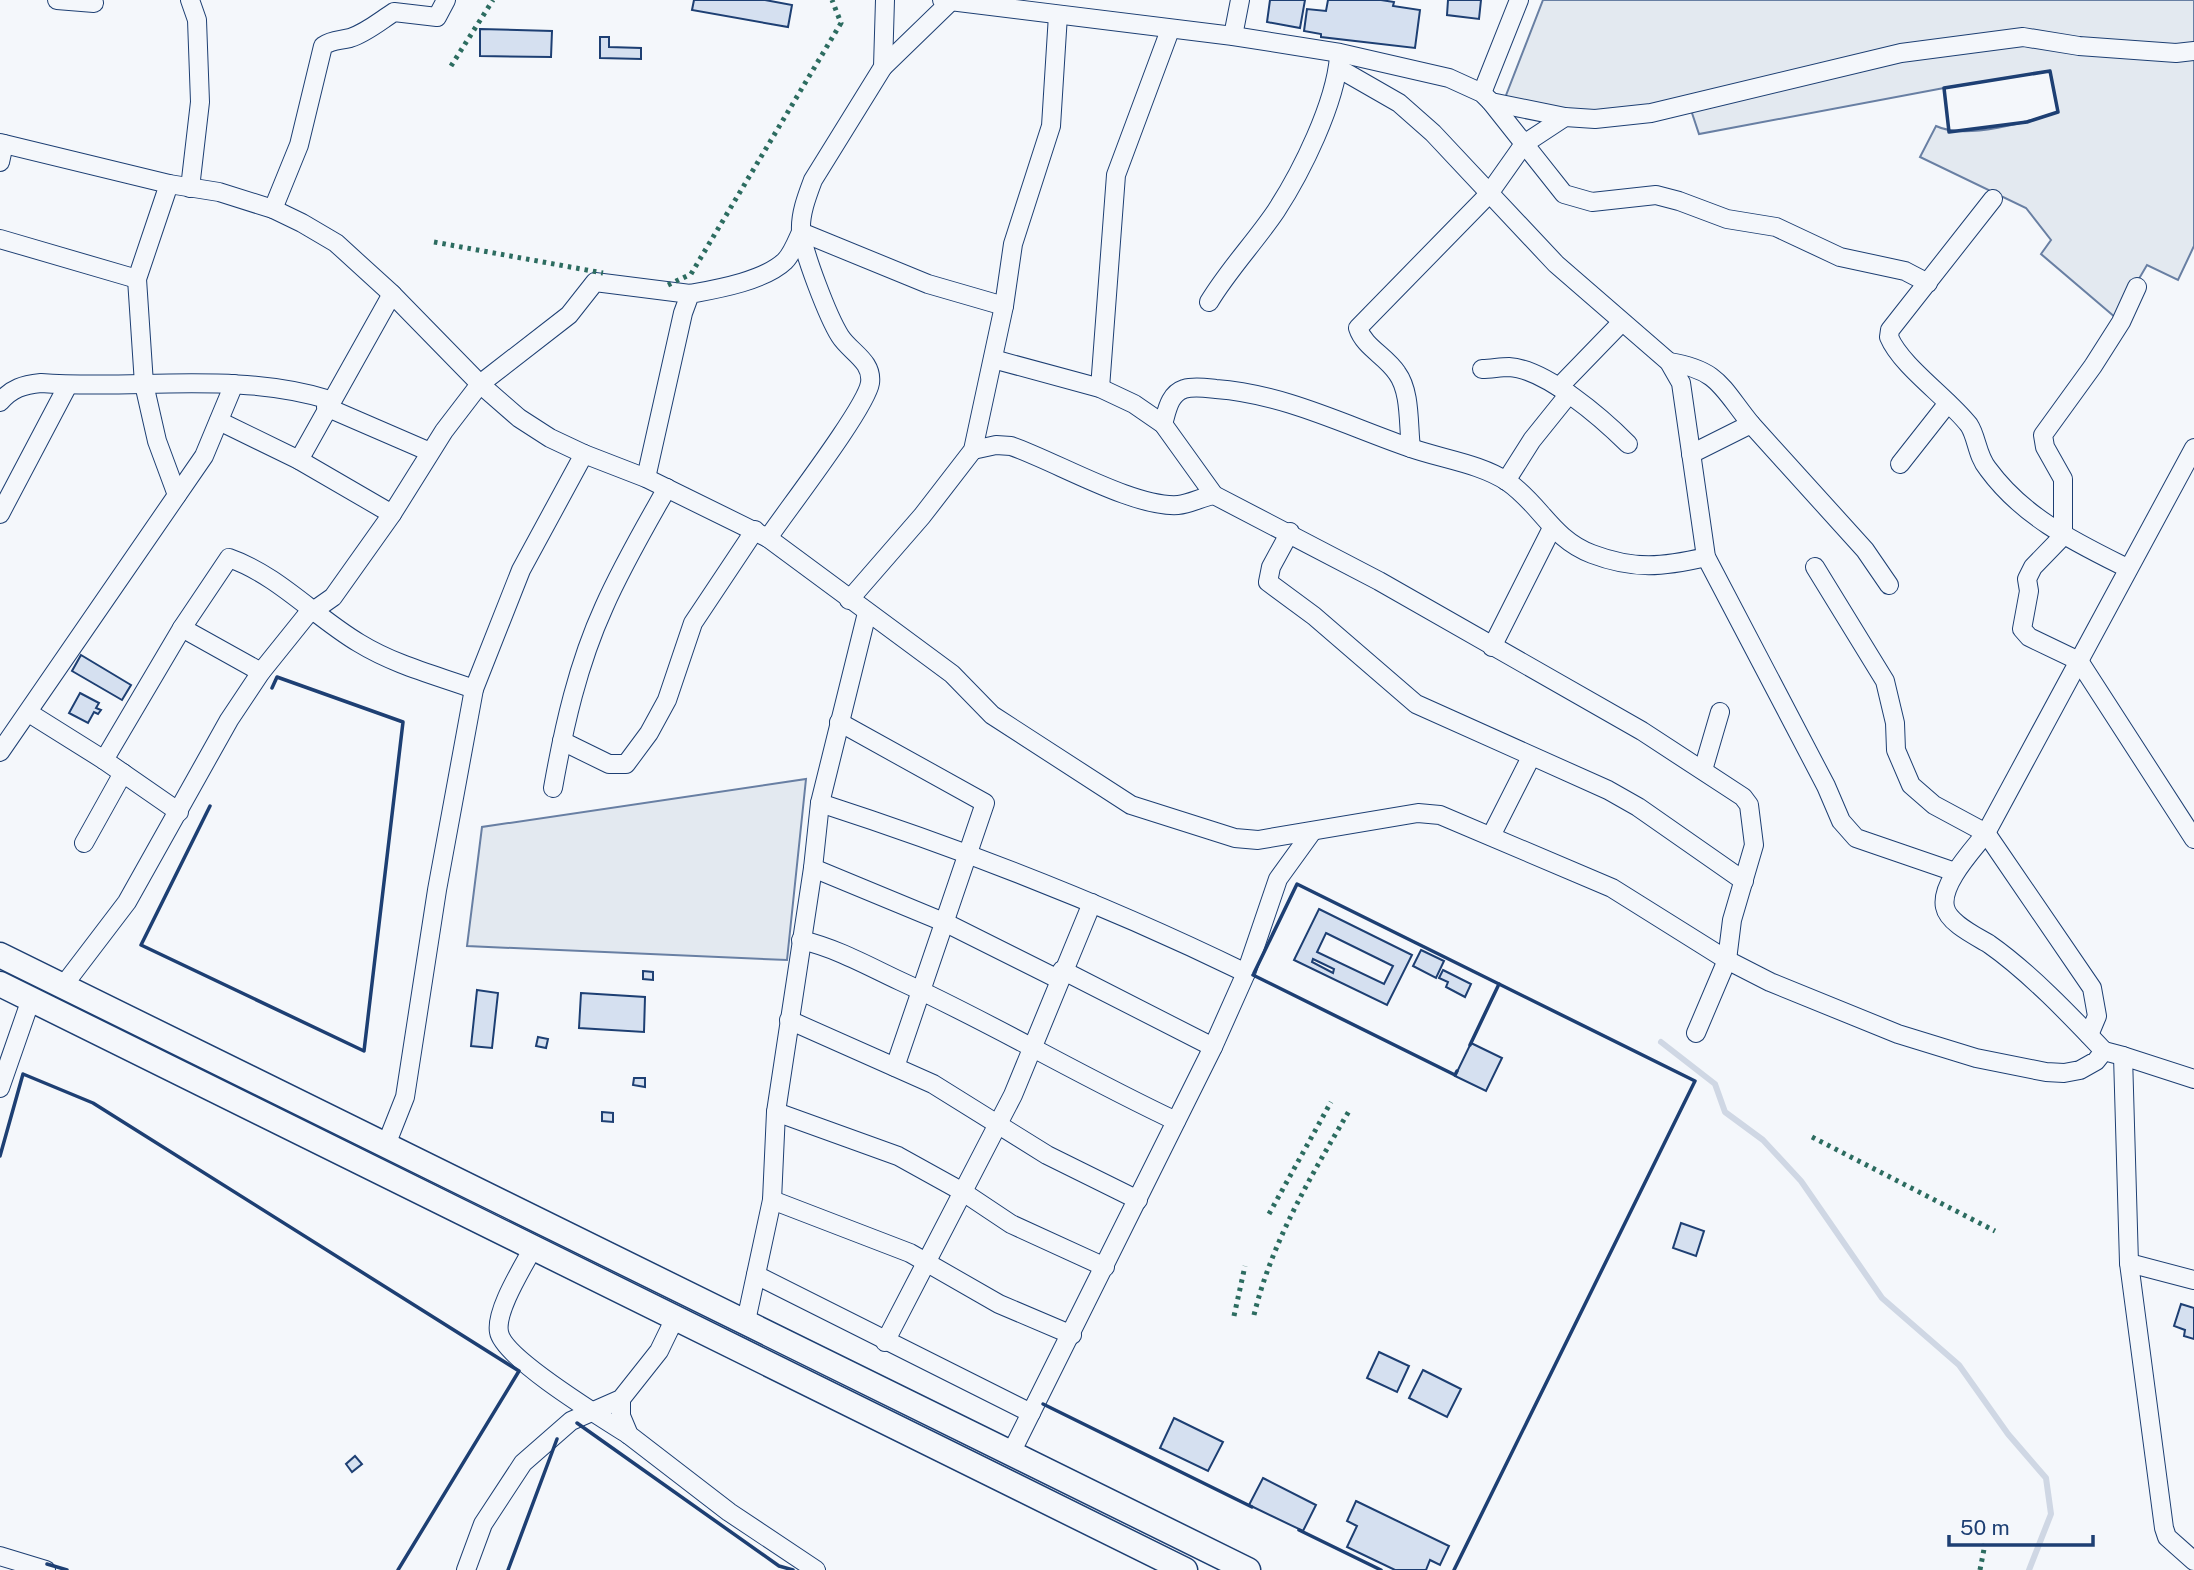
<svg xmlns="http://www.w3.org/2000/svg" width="2194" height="1570" font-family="'Public Sans',sans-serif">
<rect width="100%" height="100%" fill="#f4f7fb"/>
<g fill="#e3e9f0" stroke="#687fa3" stroke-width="2">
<path d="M1543 0H2194V246L2178 280 2147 265 2116 318 2041 254 2051 240 2026 208 1920 157 1936 126C1965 140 2028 122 2058 112L2050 71 1944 88 1699 134 1689 104 1565 117 1498 116Z"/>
<path d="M806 779 787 960 467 946 482 827Z"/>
</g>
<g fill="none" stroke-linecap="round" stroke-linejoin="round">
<path stroke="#cfd7e4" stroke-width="6" d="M1661 1042 1715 1084 1725 1112 1763 1140 1801 1181 1882 1298 1959 1365 2008 1434 2046 1478 2051 1514 2029 1570"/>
</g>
<g fill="#d5e0f0" stroke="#1d3f73" stroke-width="2" fill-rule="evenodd">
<path d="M694 0H765L792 5 788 27 692 10Z"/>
<path d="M1270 0H1305L1300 28 1267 22Z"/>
<path d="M1328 0H1381L1394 2 1393 6 1420 10 1415 48 1321 37V34L1304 31 1307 9 1326 11Z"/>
<path d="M1448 0H1481L1479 19 1447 15Z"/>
<path d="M480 29 552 31 551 57 480 56Z"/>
<path d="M600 37H609V47L641 48V59L600 58Z"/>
<path d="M81 655 131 685 122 700 72 671Z"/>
<path d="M80 693 99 703 96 708 101 710 98 714 94 712 88 723 69 713Z"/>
<path d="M1319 909 1412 955 1387 1005 1294 960ZM1326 933 1393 966 1384 984 1317 952ZM1313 959 1334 969 1333 973 1312 962Z"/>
<path d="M1421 950 1444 961 1436 978 1413 966Z"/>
<path d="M1443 970 1471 984 1465 997 1446 987 1448 982 1439 978Z"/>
<path d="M643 971 653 972V980L643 979Z"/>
<path d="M477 990 498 993 492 1048 471 1046Z"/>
<path d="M581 993 645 997 644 1032 579 1028Z"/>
<path d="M538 1037 548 1039 546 1048 536 1046Z"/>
<path d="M1471 1043 1502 1058 1486 1091 1455 1076Z"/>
<path d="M634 1078H645V1087L633 1085Z"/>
<path d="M602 1112 613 1113V1122L602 1121Z"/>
<path d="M1681 1223 1704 1231 1696 1256 1673 1248Z"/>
<path d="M2181 1304 2194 1308V1339L2184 1336 2185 1330 2174 1326Z"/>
<path d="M1379 1352 1409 1366 1397 1392 1367 1378Z"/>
<path d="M1423 1370 1461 1389 1447 1417 1409 1398Z"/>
<path d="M1174 1418 1223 1442 1208 1471 1160 1448Z"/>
<path d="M355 1456 362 1464 352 1472 346 1464Z"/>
<path d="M1263 1478 1316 1505 1303 1531 1249 1505Z"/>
<path d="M1356 1501 1449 1546 1440 1565 1430 1560 1426 1570H1395L1347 1547 1357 1526 1347 1521Z"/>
</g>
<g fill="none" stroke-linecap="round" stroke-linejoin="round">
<g stroke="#1d3f73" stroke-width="20">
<g id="street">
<path d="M57 0 94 3"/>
<path d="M942 0 1233 36 1340 53 1449 78 1482 93 1491 102 1564 194 1592 202 1656 195 1679 201 1727 219 1776 227 1840 257 1905 271 1928 283"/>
<path d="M1233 36 1240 0"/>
<path d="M883 67 949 3"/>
<path d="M1338 68 1399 103 1433 133 1556 264 1669 362 1681 383 1706 557 1826 786 1841 821 1856 838 1955 872"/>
<path d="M1482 93 1519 0"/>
<path d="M1491 102 1565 117 1595 119 1651 113 1901 53 2023 37 2079 46 2176 53 2194 51"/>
<path d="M0 143 169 184 219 192 273 209 302 223 336 243 392 294 480 384 519 418 550 438 584 454 646 478 768 538 952 674 992 715 1131 805 1235 838 1258 840 1418 813 1440 815 1612 888 1727 960 1770 982 1898 1034 1976 1058 2046 1072 2064 1073 2080 1070 2096 1061 2104 1051 2123 1056"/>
<path d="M0 162 4 144"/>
<path d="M169 184 137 279 144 384 157 441 177 495"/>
<path d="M190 188 200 102 197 20 190 0"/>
<path d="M1993 199 1890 330 1889 337C1901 366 1948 398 1969 425 1977 437 1977 456 1988 469 2024 518 2075 542 2127 568"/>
<path d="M273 209 299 145 323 46C333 39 339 41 350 38 366 33 380 21 394 12L437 17 446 0"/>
<path d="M0 239 137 279"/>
<path d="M2137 287 2121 322 2093 366 2043 435 2045 447 2063 479V536L2033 567 2027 579 2029 591 2022 629 2029 637 2079 661 2194 839"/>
<path d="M1209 302C1229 269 1255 242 1276 211 1302 171 1335 104 1339 57"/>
<path d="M993 359 1100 388 1134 404 1163 424 1214 495 1379 581 1642 731 1743 797 1749 805 1754 845 1732 920 1727 960 1696 1033"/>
<path d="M1669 362C1719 370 1721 387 1751 424"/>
<path d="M1482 369C1491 369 1500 367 1509 367 1546 369 1603 419 1628 444"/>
<path d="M1559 387 1621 323"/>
<path d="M1100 388 1116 175 1170 30"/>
<path d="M0 402C12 388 23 385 41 383 137 390 237 371 330 400"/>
<path d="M326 407 430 452"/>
<path d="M219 421 299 460 392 514"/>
<path d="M1163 424C1167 411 1169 394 1184 389 1194 386 1206 388 1216 389 1284 394 1345 425 1408 447 1441 459 1479 463 1508 482 1541 505 1552 539 1592 554 1634 570 1663 567 1706 557"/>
<path d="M1411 448C1408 425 1411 392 1397 373 1386 356 1364 347 1358 328L1488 195 1524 144 1565 117"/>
<path d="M973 450 996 445 1011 446C1055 461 1134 508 1178 505 1190 504 1202 497 1214 495"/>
<path d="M1691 454 1751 424 1865 550 1889 585"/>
<path d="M299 460 392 294"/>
<path d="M1900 464 1948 403"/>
<path d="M646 478 683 313 690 294C717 289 764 281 785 261 792 254 797 241 801 232L928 284 1004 306"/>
<path d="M1506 481 1532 440 1569 394"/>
<path d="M0 514 68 385"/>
<path d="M1290 532 1271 567 1268 582 1314 616 1416 704 1608 790 1638 807 1744 881"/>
<path d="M768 538C787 510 866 408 870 383 873 361 850 352 840 336 828 317 803 252 801 231 800 214 807 196 813 180L883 67 885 0"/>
<path d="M1815 567 1885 681 1895 723 1896 750 1911 785 1934 805 1986 833 2092 988 2097 1016 2089 1035"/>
<path d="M849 600 922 516 973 450 1004 306 1013 244 1051 126 1058 15"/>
<path d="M182 628 261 672"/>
<path d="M1492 647 1552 528"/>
<path d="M29 713 104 760 182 628 229 558C278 575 315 617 359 643 395 665 435 675 474 689"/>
<path d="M839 722 985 803 895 1067"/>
<path d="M562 741 609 764H626L649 733 667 700 693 623 755 530"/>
<path d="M0 752 204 456 234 384"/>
<path d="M104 760 179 812"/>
<path d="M1703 770 1720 712"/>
<path d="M553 788C564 726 578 664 604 607 622 566 645 527 667 488"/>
<path d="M820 803C965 850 1109 906 1246 973"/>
<path d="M1491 836 1531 757"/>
<path d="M84 843 123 773"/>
<path d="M813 868 946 923 1060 980"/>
<path d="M801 940C836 948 868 966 900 981 994 1024 1082 1077 1176 1121"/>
<path d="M1062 970 1213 1047"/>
<path d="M63 986 127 902 229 720 261 672 306 616 333 597 392 514 444 431 480 384 569 315 595 282 690 294"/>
<path d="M789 1020 933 1084 1047 1155 1138 1200"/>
<path d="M2104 1051C2071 1016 2029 972 1989 944 1976 936 1948 923 1945 907 1940 884 1973 850 1986 833L2194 448"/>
<path d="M2194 1079 2123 1056 2129 1263 2164 1528 2167 1537 2194 1561"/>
<path d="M0 1088 31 999"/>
<path d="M776 1112 898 1156 963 1192 1011 1224 1105 1267"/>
<path d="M386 1145 405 1097 437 890 474 689 521 570 584 454"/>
<path d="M772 1200 910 1253 999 1304 1072 1335"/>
<path d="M533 1248C523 1267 495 1311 499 1332 503 1358 604 1419 629 1435"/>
<path d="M2129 1263 2194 1280"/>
<path d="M756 1275 1031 1413"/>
<path d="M746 1321 772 1200 776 1112 813 868 820 803 867 613"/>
<path d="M885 1342 1013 1095 1092 903"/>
<path d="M621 1399V1416L629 1435 729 1512 816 1570"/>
<path d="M1011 1453 1213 1047 1246 973 1278 879 1312 832"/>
<path d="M0 1556 46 1570"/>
<path d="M466 1570 483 1524 523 1463 571 1421 621 1399 659 1351 675 1318"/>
</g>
</g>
<g stroke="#1d3f73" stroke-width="27">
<g id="secondary">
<path d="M0 955 1248 1570"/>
<path d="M0 984 1185 1570"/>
</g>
</g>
<use href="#street" stroke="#f4f7fb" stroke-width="18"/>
<use href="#secondary" stroke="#f4f7fb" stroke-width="24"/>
<g stroke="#2c6c60" stroke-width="5" stroke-dasharray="3.5 5" stroke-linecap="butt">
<path d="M451 66 493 0"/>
<path d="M434 242 603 273"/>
<path d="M668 285 691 274 841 23 832 0"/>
<path d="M1812 1137 1995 1231"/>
<path d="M1269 1214 1331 1102"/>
<path d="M1254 1315C1272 1241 1311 1176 1349 1111"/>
<path d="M1234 1316 1245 1266"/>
<path d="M1980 1570 1985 1544"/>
</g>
<g stroke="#1d3f73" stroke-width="3.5">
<path d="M2050 71 2058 112 2027 122 1949 132 1944 88Z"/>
<path d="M210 806 141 945 364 1051 403 722 277 677 272 688"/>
<path d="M1254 973 1297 884 1695 1081 1454 1570"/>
<path d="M1253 975 1455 1075 1457 1071"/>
<path d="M1470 1045 1499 984"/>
<path d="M0 1156 23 1074 93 1103 519 1371 398 1570"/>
<path d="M1043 1404 1252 1507"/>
<path d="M577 1423 779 1566 793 1570"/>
<path d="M1299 1530 1381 1570"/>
<path d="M47 1564 67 1570"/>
<path d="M508 1570 557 1439"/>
</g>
</g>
<path d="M1949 1535v10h144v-10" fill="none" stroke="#1d3f73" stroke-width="3.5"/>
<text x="1960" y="1535" font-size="21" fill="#1d3f73" stroke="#f4f7fb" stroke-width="5" paint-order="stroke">50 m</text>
</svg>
